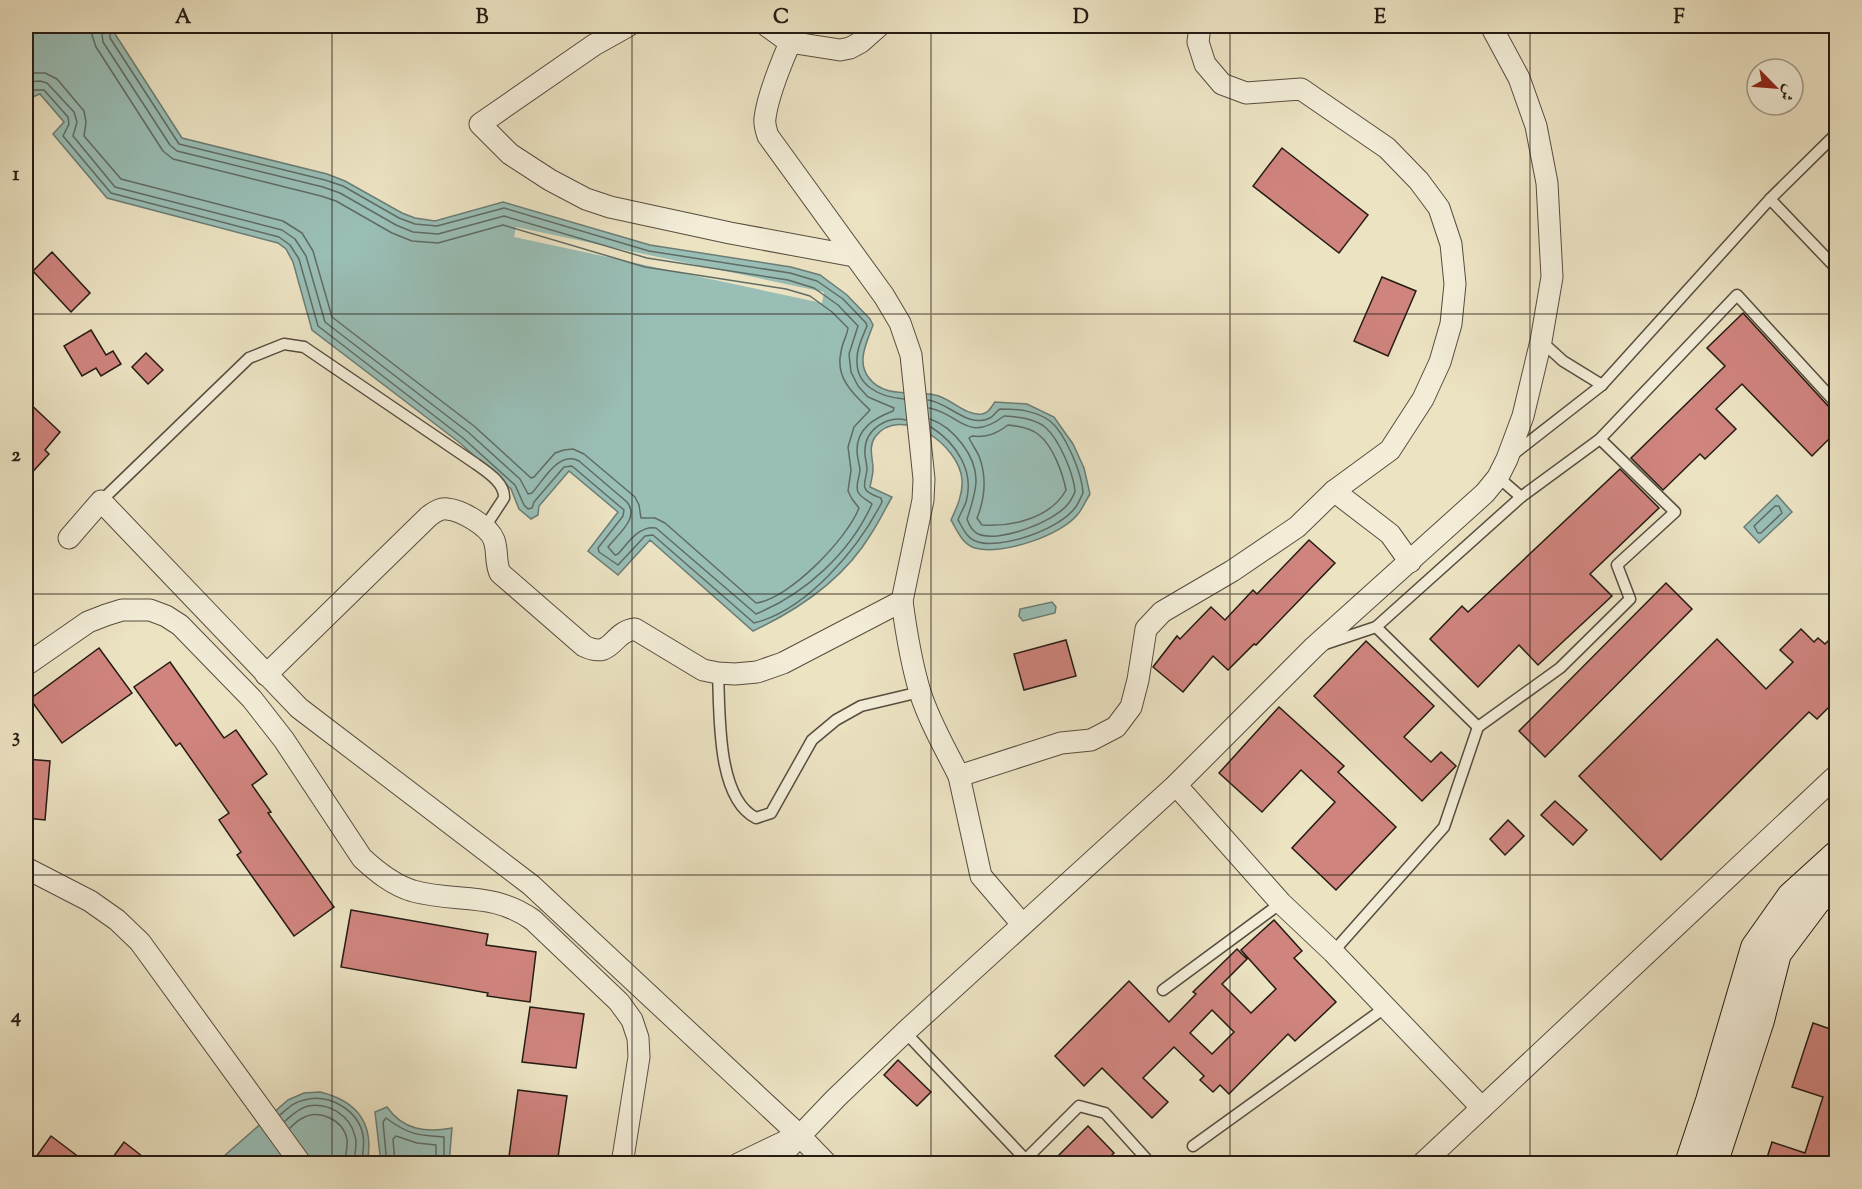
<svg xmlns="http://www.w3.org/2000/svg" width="1862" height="1189" font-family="'Sorts Mill Goudy',Amiri,serif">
<rect width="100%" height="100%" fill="#ece3c3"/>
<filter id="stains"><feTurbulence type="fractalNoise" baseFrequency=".00333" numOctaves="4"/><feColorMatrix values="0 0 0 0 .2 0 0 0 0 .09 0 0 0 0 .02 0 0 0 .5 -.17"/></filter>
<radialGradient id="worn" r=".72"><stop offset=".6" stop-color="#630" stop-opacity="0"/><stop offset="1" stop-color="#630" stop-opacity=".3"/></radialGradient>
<g fill="#99beb6" stroke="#6b7d75" stroke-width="1.5">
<path d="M26 26H127L115 34 182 138 327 174 345 181 402 213 415 218 435 221 503 202 650 245 791 267 820 275 847 295 870 319 873 325C867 342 856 362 869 378 885 399 913 390 935 395 951 398 965 416 982 414 989 413 991 407 995 402L1027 404 1054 417 1073 444 1084 468 1090 494C1086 500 1083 508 1078 514 1062 535 1001 556 975 548 962 544 957 530 951 520 957 507 963 494 962 480 960 445 900 403 875 437 868 447 873 458 873 469 873 475 871 481 870 487L892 497C885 509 879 522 871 534 844 579 800 609 753 631L650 540 618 575 588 551 618 512 569 471 539 506 538 515 531 519 519 509 511 489 460 443 312 330 293 262 286 249 278 243 107 198 53 134 64 122 40 94 30 98 26 92Z"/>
<path d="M1777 495 1792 512 1759 543 1744 527Z"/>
<path d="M1052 602 1056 607 1055 613 1023 621 1019 616 1020 609Z"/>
<path d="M320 1092C358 1101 375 1125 367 1163L215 1164 288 1100 304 1093Z"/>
<path d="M387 1107C403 1130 426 1133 452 1128L449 1163H381L375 1112Z"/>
</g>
<path fill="#ece3c3" d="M516 227 824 292 822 303 514 237Z"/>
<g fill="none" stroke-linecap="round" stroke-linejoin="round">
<g stroke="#5f6c64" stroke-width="1.5">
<path d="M117 26 110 31V38L179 144 325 180 343 186 399 218 415 224 437 226 504 208 649 251 790 273 817 281 843 299 866 323 867 326C863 336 857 347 857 358 855 386 880 397 904 399"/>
<path d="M26 73H45L57 79 84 111 86 122 84 136 121 179 283 221 302 233 313 251 332 317 474 426 531 478 534 477 555 453 564 450 573 449 584 454 635 497 639 505 641 518H655L665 523 756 603C789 599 847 539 859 508L852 499 848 491 851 470 848 447 854 427 870 410C853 394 835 378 841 352 842 343 847 336 848 328L832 312 810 296 786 289 645 267 503 225 438 243 412 241 392 233 336 201 321 196 173 159 163 151 96 47 92 35 94 26"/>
<path d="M26 82 40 81 47 83 74 112 77 122 73 136 115 187 282 230 295 239 306 256 325 322 468 432 520 479 528 494 532 493C543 481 559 450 579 461L627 502C640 518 618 534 608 547L615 555 618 554C628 543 639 525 656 528L756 614C805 594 850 553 872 504 868 500 861 498 858 492 855 484 860 477 860 469 859 463 857 457 857 450 857 428 875 418 893 411L894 408 868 397 858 386 851 372 849 354 858 326 838 305 814 288 788 280 647 258 504 216 438 234 413 232 396 225 340 193 323 187 177 151 170 145 103 42 102 34 105 26"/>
<path d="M26 90H44L68 117 69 124 63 136 111 193 279 237 290 245 299 259 318 326 463 438 515 485 524 505 528 509 532 508 534 502 564 467 572 466 624 510 623 516 598 548 599 552 618 565 645 536 653 535 754 623C807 610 858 549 882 502L881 498C876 496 867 494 865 488 863 483 867 475 867 469 867 463 864 456 865 450 865 430 887 415 906 420"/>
<path d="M928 400C948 402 968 429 990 418 994 416 996 411 1000 409 1017 409 1035 410 1050 421 1066 434 1082 474 1083 493 1080 499 1078 505 1074 509 1059 529 999 551 975 541 966 537 963 528 958 520 960 514 964 508 966 502 975 471 956 443 931 427"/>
<path d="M929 408C961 414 967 444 1004 416 1018 417 1033 418 1045 427 1059 439 1074 474 1075 492 1073 496 1071 501 1068 504 1054 522 999 543 978 534 972 531 969 525 967 519 971 507 975 496 976 482 977 456 953 427 930 419"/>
<path d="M1008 425C1018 426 1031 428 1039 435 1053 446 1063 474 1066 490 1051 518 1012 527 982 525L977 518C985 498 987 477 979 456 976 450 972 444 969 438L972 436C986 438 996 434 1008 425Z"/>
<path d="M1775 506H1779L1782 513 1761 533H1758L1754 526Z"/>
<path d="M280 1115C288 1108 294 1102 304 1100 329 1093 358 1110 363 1135 365 1145 362 1154 362 1164"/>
<path d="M285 1121C292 1115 299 1108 308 1106 328 1102 350 1115 355 1136 358 1145 354 1154 354 1164"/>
<path d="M290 1128C293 1125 297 1121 301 1119 319 1108 343 1120 347 1139 348 1148 345 1155 345 1164"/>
<path d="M387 1164 383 1122 386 1118C409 1135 417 1135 444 1137V1164"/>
<path d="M395 1164 393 1139 396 1136 417 1143 436 1145V1164"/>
</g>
</g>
<g fill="#cf847e" stroke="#251b13" stroke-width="1.5" fill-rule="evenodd">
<path d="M1282 148 1368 215 1339 253 1253 186Z"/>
<path d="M52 252 90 293 71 312 33 271Z"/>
<path d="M1382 277 1416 291 1388 356 1354 341Z"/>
<path d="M1743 313 1830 408 1836 410V432L1812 456 1742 384 1716 409 1736 429 1705 459 1700 454 1663 490 1631 458 1725 366 1707 348Z"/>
<path d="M91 330 106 355 113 351 121 364 101 376 96 368 82 376 64 346Z"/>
<path d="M146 353 163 370 148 384 132 367Z"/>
<path d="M26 400 60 432 45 450 49 454 26 479Z"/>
<path d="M1620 469 1659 508 1590 574 1612 596 1538 665 1519 645 1478 687 1430 639 1462 606 1468 612Z"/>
<path d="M1309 540 1335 563 1256 645 1254 644 1228 670 1213 656 1183 692 1153 667 1177 636 1180 639 1211 607 1225 620 1253 590 1257 594Z"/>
<path d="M1666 583 1692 609 1545 757 1519 731Z"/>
<path d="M1801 629 1814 642 1818 638 1825 644 1836 633V700L1817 719 1809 712 1661 860 1579 776 1717 639 1766 689 1793 662 1780 650Z"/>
<path d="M1066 640 1076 676 1024 690 1014 654Z"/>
<path d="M1366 641 1434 706 1404 737 1431 762 1441 752 1456 766 1422 801 1314 696Z"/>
<path d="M99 648 132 693 62 743 30 699Z"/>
<path d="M170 662 224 738 236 730 267 774 252 785 271 812 268 813 334 907 294 936 237 855 241 852 219 820 229 813 180 743 176 746 134 687Z"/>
<path d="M1279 707 1344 766 1338 772 1396 827 1336 890 1292 848 1335 802 1301 770 1262 812 1219 773Z"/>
<path d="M26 759 50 761 45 820 26 818Z"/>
<path d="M1555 801 1587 830 1573 845 1541 815Z"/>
<path d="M1508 820 1524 836 1505 855 1490 839Z"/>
<path d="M351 910 488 934 486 945 536 952 530 1002 487 996 488 993 341 967Z"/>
<path d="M1274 920 1302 951 1294 958 1336 1002 1295 1041 1288 1034 1229 1094 1220 1085 1213 1092 1200 1080 1204 1076 1174 1047 1143 1078 1168 1102 1152 1118 1102 1068 1084 1086 1055 1056 1129 981 1169 1022 1196 994 1193 992 1237 949 1247 959 1222 984 1251 1013 1276 989 1241 950ZM1212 1010 1234 1032 1212 1054 1190 1033Z"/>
<path d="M530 1007 584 1014 576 1068 522 1062Z"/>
<path d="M1813 1023 1836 1031V1164H1765L1772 1142 1805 1153 1823 1097 1792 1087Z"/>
<path d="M898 1060 931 1092 917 1106 884 1075Z"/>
<path d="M518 1090 567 1096 557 1164H508Z"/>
<path d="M1088 1126 1114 1153 1103 1164H1050Z"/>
<path d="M51 1136 88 1164H31Z"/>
<path d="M124 1142 152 1164H108Z"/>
</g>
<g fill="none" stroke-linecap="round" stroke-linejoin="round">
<g stroke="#574d3f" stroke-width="13">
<g id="lane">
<path d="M1770 199 1836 268"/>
<path d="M1541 341 1563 361 1602 385"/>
<path d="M1511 456 1602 385 1770 199 1836 134"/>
<path d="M1498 477 1521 497"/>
<path d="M101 501 249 358 284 344 304 347 476 464C487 472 505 483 504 498L485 527"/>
<path d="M1376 627 1521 497 1600 439 1737 295 1836 403"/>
<path d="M1325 644 1376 627 1478 727 1560 668 1630 599 1617 565 1675 512 1600 439"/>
<path d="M718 673C720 712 716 798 756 818L771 813 812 740 836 720 861 706 920 692"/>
<path d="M1333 952 1444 827 1478 727"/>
<path d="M1163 990 1281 903"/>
<path d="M905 1032 1026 1160"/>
<path d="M1193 1146 1386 1007"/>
<path d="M1021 1164 1079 1106 1105 1113 1151 1164"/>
</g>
</g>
<g stroke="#574d3f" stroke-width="23">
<g id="street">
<path d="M628 26 594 45 480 124 510 154 550 180 586 199 610 207 730 233 854 256"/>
<path d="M767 26 789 42 840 50 850 48 861 42 879 26"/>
<path d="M799 26C787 46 768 94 765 118 764 124 766 130 768 136L884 296 900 323 911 355 924 479 923 500 902 601"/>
<path d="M1334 491 1390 534 1410 562"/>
<path d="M69 538 101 501 299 708 531 885 799 1135 827 1164"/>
<path d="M26 665 88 622 106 615 122 610H150L166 616 180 625 252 699 284 740 362 858C377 872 393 885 413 891 457 903 492 891 533 920L619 1002 632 1020 638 1038 639 1057 622 1164"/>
<path d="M266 675 429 516C435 512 440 508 447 509 461 510 489 526 494 540 498 551 495 562 500 573L584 646C613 660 611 632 635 629L703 670 718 673 735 674 757 672 783 663 902 601C906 631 911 662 920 692 929 721 945 748 959 776L1061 743 1091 740 1116 727 1131 707 1138 680 1146 629 1162 612 1232 571 1297 527 1334 491 1390 450 1423 399 1440 362 1451 324 1455 284 1451 244 1439 208 1419 181 1387 148 1301 89 1246 93 1222 84 1205 64 1198 42 1200 26"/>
<path d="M959 776 981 876 1022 924"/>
<path d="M1176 785 1281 903 1333 952 1482 1108"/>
<path d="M26 868 90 901 117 920 140 942 301 1164"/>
<path d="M738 1164 788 1140"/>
<path d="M773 1164 836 1098 905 1032 1176 785 1314 647 1485 493 1498 477 1507 459 1523 416 1541 341 1552 277 1547 183 1536 126 1519 78 1491 26"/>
<path d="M1422 1164 1836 776"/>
</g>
</g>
<g stroke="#251b13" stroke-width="32">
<g id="secondary">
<path d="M1690 1164 1711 1101 1756 948 1792 897 1836 857"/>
<path d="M1712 1164 1759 1020 1776 953 1815 901 1836 881"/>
</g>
</g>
<use href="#lane" stroke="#f3edd8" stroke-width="10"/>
<use href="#street" stroke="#f3edd8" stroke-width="21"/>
<use href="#secondary" stroke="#f3edd8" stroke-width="30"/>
</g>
<path fill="none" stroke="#251b13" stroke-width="1.5" stroke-opacity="0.55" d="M332 26V1164M632 26V1164M931 26V1164M1230 26V1164M1530 26V1164M26 314H1836M26 594H1836M26 875H1836"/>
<rect width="1862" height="1189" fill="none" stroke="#ece3c3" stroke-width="66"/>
<g transform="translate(1775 87) rotate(115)"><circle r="28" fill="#f3edd8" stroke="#a19989" stroke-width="1.5"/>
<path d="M0-4.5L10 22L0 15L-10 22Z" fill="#8f2418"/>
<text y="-9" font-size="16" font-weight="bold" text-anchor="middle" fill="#251b13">ش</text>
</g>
<rect x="33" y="33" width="1796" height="1123" fill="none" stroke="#251b13" stroke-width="2"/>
<g font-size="20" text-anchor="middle" font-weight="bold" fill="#251b13">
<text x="183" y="23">A</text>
<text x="482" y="23">B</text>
<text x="781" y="23">C</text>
<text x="1081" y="23">D</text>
<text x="1380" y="23">E</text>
<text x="1679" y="23">F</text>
<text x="16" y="180">1</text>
<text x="16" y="461">2</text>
<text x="16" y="742">3</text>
<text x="16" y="1022">4</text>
</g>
<rect width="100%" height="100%" filter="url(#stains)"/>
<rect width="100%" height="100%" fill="url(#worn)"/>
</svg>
